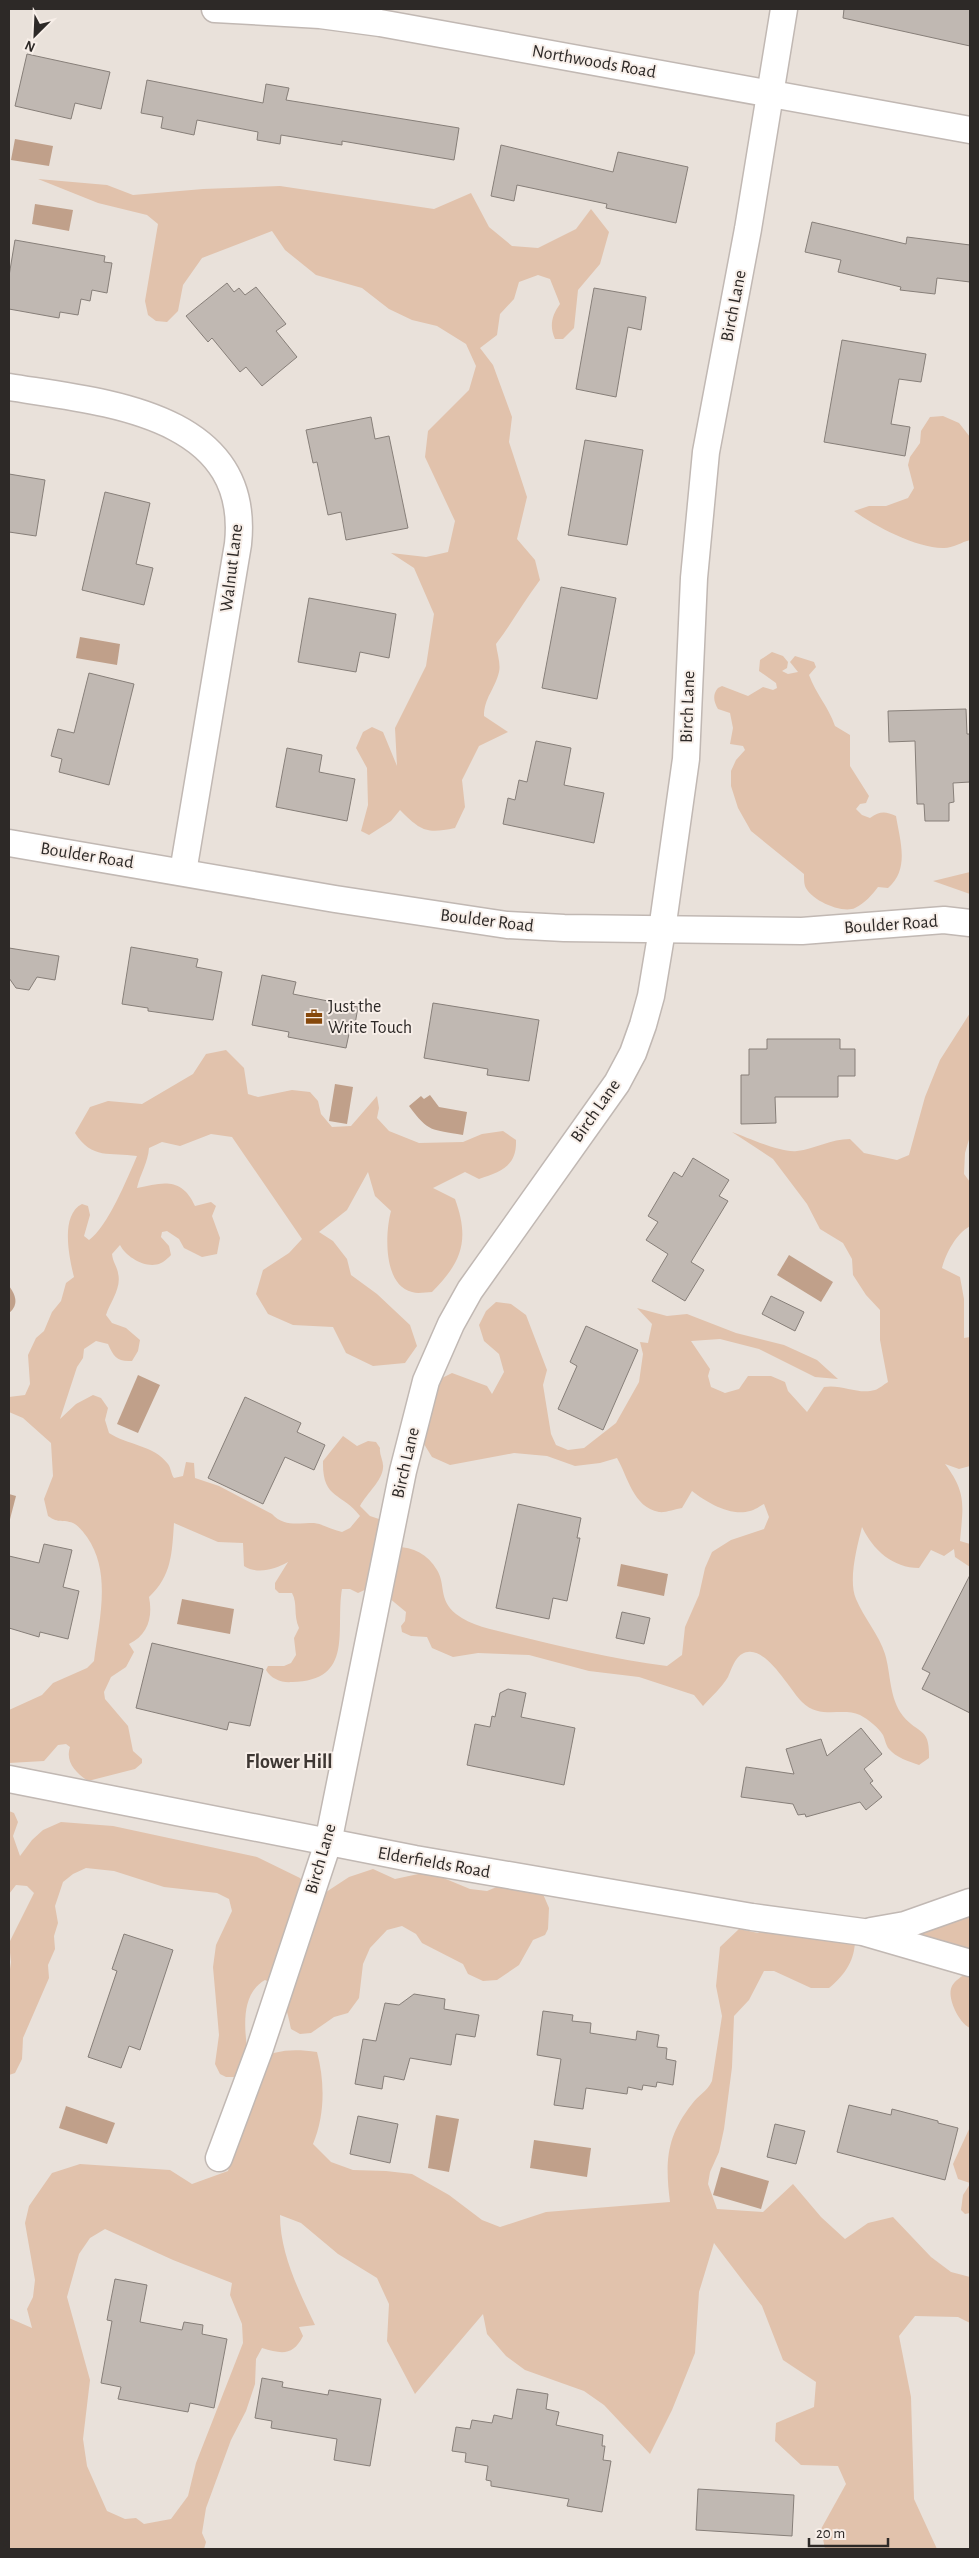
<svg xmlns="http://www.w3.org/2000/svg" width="979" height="2558" font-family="'Alegreya Sans',sans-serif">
<rect width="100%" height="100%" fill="#e9e1da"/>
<g fill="#e1c2ac" fill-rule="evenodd">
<path d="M38 179 107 185 133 195 203 189 280 186 434 209 471 193 489 227 512 246 538 248 576 229 591 209 609 232 600 264 578 290 574 328 563 339H555C549 326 552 315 560 304L550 279 538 275 519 282 514 299 500 314 497 335 480 348 493 365 512 417 509 442 527 497 517 539 535 560 540 580C524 601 512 623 496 644 497 653 501 664 499 672 495 689 484 698 484 716L508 732 479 746 462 780 465 807 455 828C426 834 421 831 400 810L391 821 369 835 361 831 368 805 367 768 356 748 363 732 372 727 383 732 397 766 395 728 426 666 434 614 414 568 391 553 426 557 448 552 455 521 425 457 428 431 469 390 476 366 466 344 437 326 412 320 389 309 362 288 316 275 285 250 272 231 202 258 183 285 178 311 167 322 156 321 148 315 145 301 158 224 147 215 98 203Z"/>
<path d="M943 416 959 423 970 437V540C962 542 953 548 944 548 919 549 874 526 854 511L869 506H886L908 498 914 488 908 465 910 457 920 443 921 431 930 417Z"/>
<path d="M772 652 783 656 788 662 787 668 782 671 788 674 798 672 790 662 795 656 814 662 816 667 809 675C816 694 828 706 835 726L850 735V766L869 796 866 803 860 804 856 809 862 815 870 818C880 811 885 811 896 816 900 841 910 869 888 888L878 887C872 895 865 903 855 908 842 914 810 900 805 886 804 883 804 878 804 874L751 831 738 808 731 786V771L736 760 745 750 743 746 730 744 733 728 730 713 718 709C714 702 712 695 718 688L722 686 748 696 763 687 773 690 777 688 776 683 759 671 760 660Z"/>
<path d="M970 872V894L933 881Z"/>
<path d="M970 1013V1136L965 1153 964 1174 970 1182V1226C956 1234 946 1253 942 1268L960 1277 964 1299V1338L970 1337V1466L959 1469 945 1464C967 1493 963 1506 960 1541L970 1544V1567L955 1557 954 1549 944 1556 931 1550 919 1568C893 1568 873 1550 862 1527 857 1547 848 1580 856 1599 864 1618 879 1635 885 1654 891 1674 889 1698 903 1716 919 1735 930 1727 929 1758L919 1765C910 1762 895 1757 889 1749 886 1746 885 1739 883 1735 878 1727 869 1720 860 1715 842 1707 820 1720 802 1702 790 1690 768 1649 748 1652 736 1653 732 1668 728 1677 722 1687 711 1697 703 1706L694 1695 639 1677 589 1671 529 1655 478 1653 453 1657 432 1648 427 1637 411 1636 402 1632 401 1626 405 1621 406 1612 383 1593 369 1588 358 1593 350 1589H342C335 1629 355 1681 292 1682 282 1683 271 1679 266 1670L268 1666H284L291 1663 296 1655 294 1638 299 1628C293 1614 298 1604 292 1593H279L275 1589V1583L288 1562C275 1569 258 1575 244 1566L243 1543 218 1542 174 1523C172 1552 172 1576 149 1597 153 1617 148 1635 129 1644L134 1652 126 1667 111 1677 104 1692 105 1699 128 1726 133 1751 142 1759V1763L135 1769 88 1781C76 1773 65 1762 70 1747L66 1744 58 1745 44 1761 9 1763V1710L42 1695 53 1683 87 1668 94 1661C99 1620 112 1573 87 1537 84 1533 78 1525 73 1523 63 1519 59 1524 48 1516L44 1499 53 1476 51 1443 23 1418 9 1412V1397L25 1395 30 1384 28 1355 36 1338 44 1331 52 1312 61 1301 66 1283 74 1277C69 1257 60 1215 82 1204L88 1206 90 1215 84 1236 89 1240C107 1228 128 1177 137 1156 110 1152 92 1160 75 1133L90 1107 108 1101 142 1104 193 1074 206 1054 226 1050 244 1068 248 1094 258 1097 292 1090 310 1092 318 1101 321 1114 332 1127 351 1126 377 1096 379 1108 377 1118 389 1131 419 1143 463 1142 482 1134 503 1131 516 1140C517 1166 501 1172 479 1179L465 1172 433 1188 455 1199C470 1240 462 1262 432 1292 426 1292 418 1294 412 1292 383 1285 385 1233 391 1211L375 1196 368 1172 347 1210 319 1232 333 1241 347 1259 351 1275 377 1294 410 1325 417 1346 405 1363 373 1366 346 1353 333 1327 293 1325 268 1314 256 1294 263 1270 289 1253 302 1239 232 1137 211 1134 180 1146 162 1142 149 1148C148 1163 140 1174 137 1188 163 1182 182 1177 195 1206L211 1202 216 1206 212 1216 220 1238 217 1254 202 1257 184 1248 179 1239 167 1231 162 1232 161 1237 169 1246 171 1255C168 1258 164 1262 161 1263 147 1270 126 1257 120 1245L112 1254C113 1263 117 1266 118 1273 122 1288 110 1302 106 1315L112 1323 126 1328 140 1340 138 1351 132 1361C117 1362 114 1357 108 1344L96 1341 84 1349 83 1358 77 1367 60 1419 76 1404 93 1395 101 1398 108 1408 105 1420 109 1433C127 1445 154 1445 168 1464 171 1468 171 1474 174 1478L183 1476 186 1462 194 1463 195 1478 219 1486 272 1514C284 1527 298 1523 314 1523 323 1524 332 1530 342 1532L350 1528 360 1516C342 1492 322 1500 323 1461L343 1436 357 1446 368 1441 376 1442 380 1448C379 1455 384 1461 383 1468 382 1481 367 1493 360 1506L370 1516 379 1519 396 1547C413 1547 428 1554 437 1570 446 1585 438 1599 456 1614 471 1626 492 1629 510 1634 562 1647 614 1659 667 1666L682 1655 685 1627 699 1595 705 1568 712 1552 731 1540 764 1529 769 1517 764 1504C760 1506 755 1510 750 1511 731 1517 706 1502 692 1491L682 1508C675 1509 665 1513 659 1512 633 1507 628 1477 617 1458L600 1463 575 1466 547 1456 514 1453 450 1465 432 1457 419 1436 438 1380 452 1373 487 1386 492 1394 504 1372 499 1354 484 1341 479 1325 486 1311 496 1302 511 1304 526 1315 547 1370 543 1385 551 1434 556 1445 568 1450 584 1448 616 1423 639 1382 643 1354 640 1342 648 1343 652 1324 637 1308 667 1316 687 1314 736 1333 784 1345 817 1360 838 1379 815 1377 759 1349 720 1339 691 1341 710 1369 708 1376 711 1387 725 1393 739 1389 748 1376H771L785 1382 788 1391 807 1412 824 1387C842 1384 858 1395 875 1390 879 1389 884 1384 888 1382L880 1340V1310L866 1295 853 1275 852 1259 843 1243 820 1229 807 1204 773 1159 732 1132C749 1138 780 1153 797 1151 815 1149 831 1139 850 1139L864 1153 897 1160 909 1155 925 1097 940 1060Z"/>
<path d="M9 1811 14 1813 18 1822 13 1836 20 1856 32 1840 43 1830 61 1822 113 1826 257 1857 300 1878 317 1898 349 1877 373 1869 395 1879 423 1873 441 1877 470 1889 487 1891 499 1886 543 1894 549 1908 548 1929 545 1935 533 1940 519 1965 497 1980 483 1981 468 1974 463 1964 422 1943 416 1934 402 1926 387 1930 370 1948 363 1964 359 1998 348 2013 334 2017 311 2033 300 2034 291 2029C288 2013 282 1987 265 1980 237 1996 246 2038 249 2064 273 2050 290 2048 317 2052 325 2082 325 2115 313 2144L331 2162 353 2170 386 2171 412 2174 449 2195 482 2220 500 2227 546 2212 670 2202C665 2162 666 2137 692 2104 698 2095 707 2092 712 2081L722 2016 716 1986 720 1947 739 1929 758 1933 765 1928 855 1935C856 1958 847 1973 829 1988H811L774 1971H764L749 2000 734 2016 732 2067 724 2129 719 2152 710 2172 708 2184 717 2209 763 2212 793 2184 821 2217 845 2239 868 2223 893 2217 931 2257 951 2272 970 2277V2323L958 2317 915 2316 899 2336 911 2397 914 2499 937 2549H825L821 2529 846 2484 838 2466 801 2465 775 2441 776 2423 814 2407 816 2382 783 2360 762 2306 714 2243 699 2292 695 2353 672 2410 650 2454 604 2405 584 2391 525 2370 506 2356 487 2334 483 2314 415 2394 387 2341 389 2304 377 2278 338 2254 301 2223 280 2215C280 2254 299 2291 315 2325L299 2327 303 2336C293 2356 282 2354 262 2348L256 2359 255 2384 246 2411 231 2440 206 2508 202 2533 206 2542 204 2549H9V2318L32 2328 27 2309 33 2297 35 2280 25 2223 29 2206 52 2173 80 2164 170 2170 192 2184 228 2171 234 2150 244 2131 239 2116 235 2077H226L220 2074 215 2064 219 2035 213 1967 216 1945 232 1911 229 1899 217 1893 164 1887 114 1871 86 1868 73 1874 63 1882 55 1906 58 1923 54 1936 55 1949 48 1965 49 1978 23 2038 22 2059 15 2073 9 2075V1976L11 1962 9 1943 34 1893 27 1886 16 1885 9 1894ZM105 2229 173 2260 232 2283 230 2295 242 2324 243 2343 196 2463 188 2496 171 2519 144 2524 136 2518 125 2519 107 2511 87 2466 83 2439 90 2380 67 2297 79 2254 90 2238Z"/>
<path d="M970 1902V1963L877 1931Z"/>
<path d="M967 1972H970V2028C959 2023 946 1997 952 1986 955 1980 962 1977 967 1972Z"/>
<path d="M970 2127V2183L958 2179 953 2164Z"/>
<path d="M970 2184V2213L965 2214 961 2210 963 2195Z"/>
</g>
<g fill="#c0a08a">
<path d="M15 139 53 146 49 166 11 160Z"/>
<path d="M35 204 73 210 69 231 32 224Z"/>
<path d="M80 637 120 644 117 665 76 658Z"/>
<path d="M335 1084 353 1087 347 1124 329 1121Z"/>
<path d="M430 1095 439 1107 467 1112 463 1135C431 1129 429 1133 409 1106L421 1096 424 1099Z"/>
<path d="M789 1255 833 1282 821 1302 777 1275Z"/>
<path d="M9 1286C16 1295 19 1305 9 1313Z"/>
<path d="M138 1375 160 1385 138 1433 117 1424Z"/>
<path d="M9 1494 16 1496 9 1523Z"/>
<path d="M621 1564 668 1574 664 1596 617 1586Z"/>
<path d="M182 1599 234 1609 230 1634 177 1624Z"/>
<path d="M66 2106 115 2123 107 2144 59 2128Z"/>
<path d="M436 2115 459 2119 449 2172 428 2168Z"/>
<path d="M534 2140 591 2148 587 2177 530 2168Z"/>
<path d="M721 2167 769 2181 761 2209 713 2195Z"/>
</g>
<g fill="#c0b8b2" stroke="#877f79">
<path d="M844 9H970V46L843 18Z"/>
<path d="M27 54 110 72 101 109 75 103 71 119 15 106Z"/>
<path d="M147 80 263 103 266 84 289 88 286 100 459 128 454 160 342 141V145L281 135 280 144 257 140 258 132 197 120 194 135 161 128 163 117 141 113Z"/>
<path d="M501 145 613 172 618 152 688 167 676 223 606 208 607 204 517 185 514 201 491 196Z"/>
<path d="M812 222 906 244 907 237 970 245V282L937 278 935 294 900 290 901 287 838 272 841 260 805 252Z"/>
<path d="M15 240 105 256 104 262 112 263 107 293 92 290 90 301 81 299 78 315 60 312 59 318 9 309V276Z"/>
<path d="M227 283 234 292 239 288 245 295 256 287 286 324 276 331 297 357 262 386 246 367 240 372 212 338 208 342 186 316Z"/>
<path d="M594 288 646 297 641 330 628 327 616 397 576 389Z"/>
<path d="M842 340 926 354 921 382 899 379 891 424 910 427 905 456 824 442Z"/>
<path d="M371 417 375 439 389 436 408 528 346 540 341 512 328 515 317 462 313 463 306 430Z"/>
<path d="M585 440 643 450 627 545 568 535Z"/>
<path d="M9 474 45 480 36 536 9 532Z"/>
<path d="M105 492 150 503 136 564 153 568 144 605 82 590Z"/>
<path d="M561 587 616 598 597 699 542 688Z"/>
<path d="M309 598 396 614 389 658 360 652 356 672 298 662Z"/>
<path d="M89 673 134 684 109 785 59 772 62 759 51 756 58 729 74 733Z"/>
<path d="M966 709 967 734H970V782L953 783 954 802 949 803V821H925L924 804H917L915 741 889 742 888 711Z"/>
<path d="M536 741 571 748 564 785 604 793 594 843 503 824 508 798 515 800 519 780 527 782Z"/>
<path d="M287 748 322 755 319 772 355 779 347 821 276 807Z"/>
<path d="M131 947 198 959 196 967 222 972 213 1020 148 1011V1008L122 1004Z"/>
<path d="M9 948 59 956 55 980 37 977 29 990 16 988 9 978Z"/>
<path d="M262 975 296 982 293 994 358 1007 354 1030 350 1029 346 1048 288 1037 289 1032 252 1025Z"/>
<path d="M433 1003 539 1020 529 1081 487 1075 488 1069 424 1058Z"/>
<path d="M767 1039H840V1049H855V1076H838V1097H775L776 1123 741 1124V1075H749V1049H767Z"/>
<path d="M693 1158 729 1180 719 1196 728 1201 691 1262 704 1270 685 1301 652 1281 668 1254 646 1240 658 1222 648 1216 674 1172 682 1177Z"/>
<path d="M771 1296 804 1312 795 1331 762 1314Z"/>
<path d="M586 1326 638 1350 603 1430 558 1409 577 1366 570 1362Z"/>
<path d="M245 1397 301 1423 297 1432 325 1445 314 1470 285 1457 263 1504 208 1478Z"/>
<path d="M518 1504 581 1518 577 1538H580L567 1601 553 1598 549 1619 496 1608Z"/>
<path d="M44 1544 72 1550 63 1587 79 1591 68 1639 40 1632 39 1637 9 1628V1556L39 1563Z"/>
<path d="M970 1575V1713L922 1689 930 1673 922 1669Z"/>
<path d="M622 1612 650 1618 644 1644 616 1638Z"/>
<path d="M152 1643 263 1669 250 1726 229 1722 227 1730 136 1708Z"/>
<path d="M508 1689 526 1693 521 1717 575 1728 564 1785 467 1765 475 1724 490 1727 492 1716 495 1717 500 1693Z"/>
<path d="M861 1728 882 1754 864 1769 873 1781 870 1783 882 1797 866 1810 860 1802 806 1817 805 1814 798 1815 793 1804 741 1797 746 1767 794 1774 786 1749 821 1739 827 1756Z"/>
<path d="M124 1934 173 1950 140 2050 129 2046 121 2068 88 2057 117 1971 112 1969Z"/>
<path d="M414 1994 445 1999 444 2009 479 2015 475 2037 456 2034 451 2065 410 2058 404 2080 384 2076 382 2089 355 2084 363 2039 376 2041 385 2003 399 2005Z"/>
<path d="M543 2011 573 2015 572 2021 591 2023 590 2033 636 2040 637 2031 659 2035 657 2047 667 2048 666 2059 676 2061 673 2085 657 2082 656 2087 643 2085 642 2090 628 2087 627 2094 586 2088 583 2109 554 2105 561 2059 537 2055Z"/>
<path d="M849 2105 891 2115 892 2109 938 2121V2123L958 2128 945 2180 837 2152Z"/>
<path d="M358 2116 398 2124 390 2163 350 2154Z"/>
<path d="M775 2124 805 2131 796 2164 767 2157Z"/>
<path d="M115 2279 147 2285 140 2322 182 2330 184 2322 203 2325 202 2334 227 2339 214 2408 190 2403 188 2412 118 2399 121 2387 101 2383 112 2321 107 2320Z"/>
<path d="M262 2378 283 2382 282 2387 328 2395 329 2390 381 2399 370 2466 334 2460 337 2439 271 2428 272 2421 255 2418Z"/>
<path d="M517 2389 548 2394 546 2409 559 2412 556 2425 603 2435 602 2446H605L603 2460 611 2461 602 2512 567 2506 569 2499 491 2486V2481L486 2480 488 2466 465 2462 466 2453 452 2451 456 2427 470 2429 472 2420 492 2423 494 2415 512 2419Z"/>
<path d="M698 2489 794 2495 792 2536 696 2530Z"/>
</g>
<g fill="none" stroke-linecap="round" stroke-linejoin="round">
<g stroke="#c1b8b3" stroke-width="29">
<g id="minor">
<path d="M215 9 320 15 380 23 970 130"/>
<path d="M9 387C101 402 252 412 238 544L183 872"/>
<path d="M9 843 335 899 507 925 564 928 802 931 944 920 970 923"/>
<path d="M9 1779 415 1859 752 1917 863 1932 970 1963"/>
<path d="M871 1931 905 1925 970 1902"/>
<path d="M219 2158 260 2048 328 1843 403 1471 426 1381 451 1324 470 1290 617 1083 633 1053 643 1025 651 996 662 930 686 759 694 578 706 452 748 229 784 9"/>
</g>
</g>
<use href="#minor" stroke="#fff" stroke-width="26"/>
</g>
<defs>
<g id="office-bare" transform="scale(1.35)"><path d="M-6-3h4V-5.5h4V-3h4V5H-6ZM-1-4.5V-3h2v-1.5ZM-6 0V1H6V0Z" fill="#86480b" stroke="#f7eee8" stroke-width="2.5" paint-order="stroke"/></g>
</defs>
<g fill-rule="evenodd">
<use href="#office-bare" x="314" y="1017"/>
</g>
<g text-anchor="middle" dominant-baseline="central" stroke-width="4" stroke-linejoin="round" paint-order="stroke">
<g font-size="18" fill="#2d2927" stroke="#f7eee8">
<text transform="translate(594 62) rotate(10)">Northwoods Road</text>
<text transform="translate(734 306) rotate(-79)">Birch Lane</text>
<text transform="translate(232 568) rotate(-83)">Walnut Lane</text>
<text transform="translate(688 707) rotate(-88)">Birch Lane</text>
<text transform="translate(87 856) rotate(9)">Boulder Road</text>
<text transform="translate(487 921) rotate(7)">Boulder Road</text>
<text transform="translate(891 925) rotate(-4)">Boulder Road</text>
<text transform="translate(596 1111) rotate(-55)">Birch Lane</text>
<text transform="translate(406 1463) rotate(-77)">Birch Lane</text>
<text transform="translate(321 1859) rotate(-74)">Birch Lane</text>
<text transform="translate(434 1863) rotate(10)">Elderfields Road</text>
</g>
<g font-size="18" fill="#2d2927" stroke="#f7eee8" text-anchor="start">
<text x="328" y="1007">Just the<tspan x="328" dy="21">Write Touch</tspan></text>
</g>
<g font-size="20" font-weight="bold" fill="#3e3733" stroke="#f7eee8">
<text x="289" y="1762">Flower Hill</text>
</g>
</g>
<rect width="979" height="2558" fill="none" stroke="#2d2927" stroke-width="20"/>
<g transform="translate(35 35) rotate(204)" stroke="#f7eee8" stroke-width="4" paint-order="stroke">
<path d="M0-4L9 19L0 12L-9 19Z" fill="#2d2927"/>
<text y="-8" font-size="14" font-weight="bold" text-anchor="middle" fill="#2d2927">N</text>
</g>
<path d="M809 2538v8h79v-8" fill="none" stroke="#2d2927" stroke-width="2.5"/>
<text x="816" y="2538" font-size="15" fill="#2d2927" stroke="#f7eee8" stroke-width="4" paint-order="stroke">20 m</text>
</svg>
